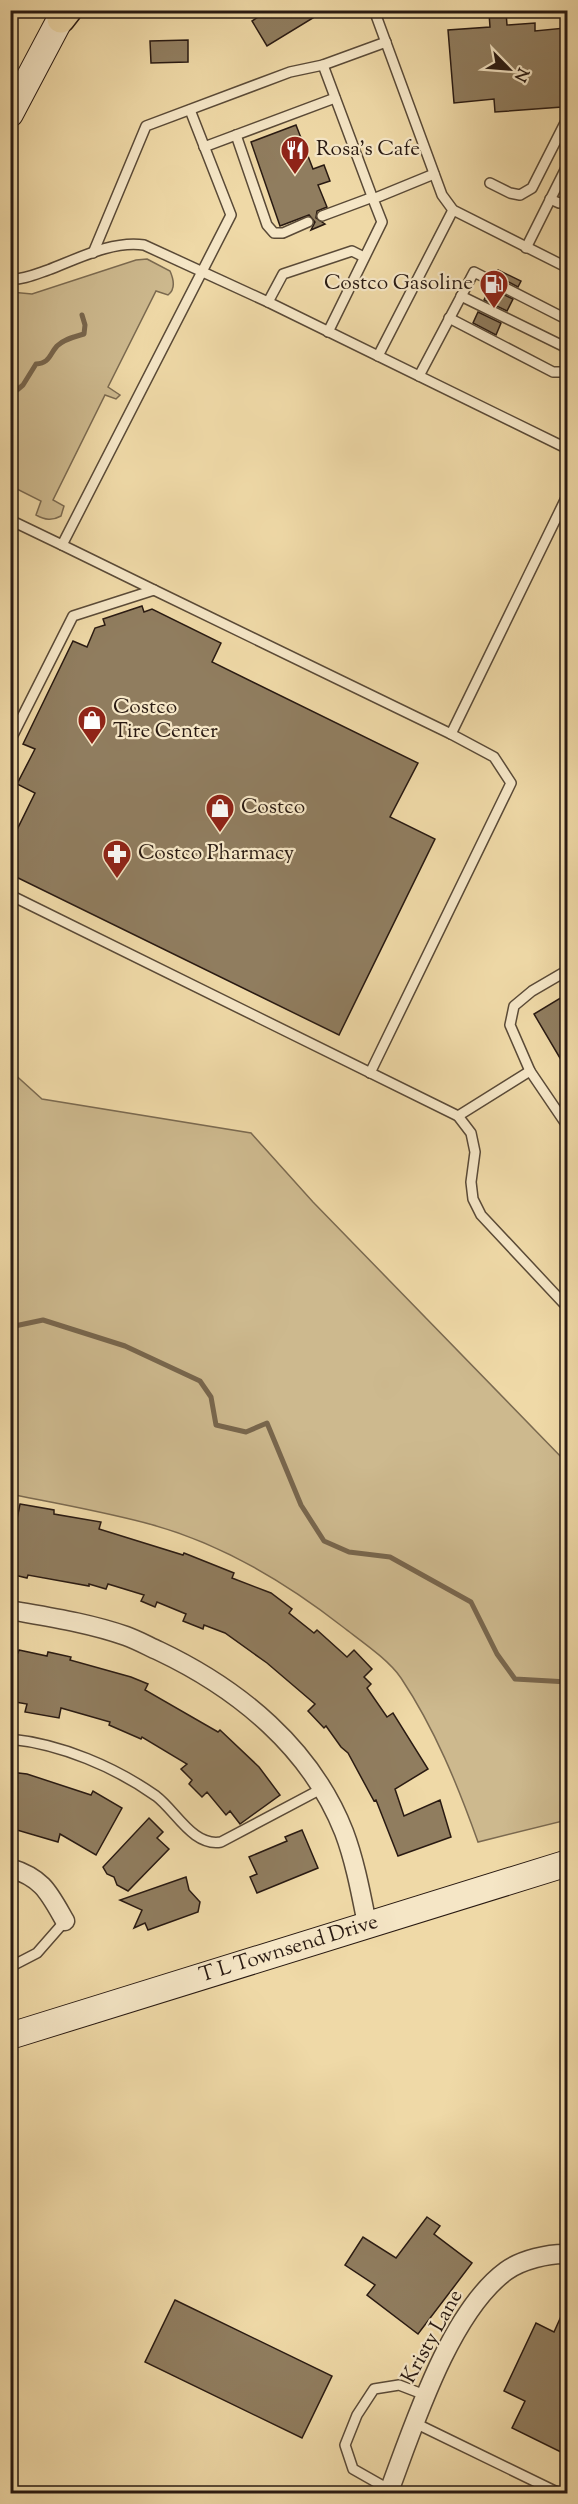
<svg xmlns="http://www.w3.org/2000/svg" width="578" height="2504" font-family="'Sorts Mill Goudy',serif">
<rect width="100%" height="100%" fill="#efd9a7"/>
<filter id="stains"><feTurbulence type="fractalNoise" baseFrequency=".00333" numOctaves="4"/><feColorMatrix values="0 0 0 0 .2 0 0 0 0 .09 0 0 0 0 .02 0 0 0 .5 -.17"/></filter>
<radialGradient id="worn" r=".72"><stop offset=".6" stop-color="#630" stop-opacity="0"/><stop offset="1" stop-color="#630" stop-opacity=".3"/></radialGradient>
<g fill="#cdb98e" stroke="#7b6a50" stroke-width="1.5">
<path d="M147 259 170 271C174 280 176 289 168 295L156 291 108 387 120 395 116 399 105 395 53 500 64 506 61 516C52 521 45 520 36 515L41 501 11 486V292L32 294 136 260Z"/>
<path d="M11 1071 42 1099 251 1133 313 1202 567 1463V1820L478 1842C458 1786 435 1729 401 1678 389 1660 361 1641 343 1627 288 1584 221 1544 153 1525 106 1512 58 1504 11 1494Z"/>
</g>
<g fill="none" stroke-linecap="round" stroke-linejoin="round">
<g stroke="#78664d" stroke-width="5">
<path d="M10 396 23 385 36 364C50 363 49 355 57 346 64 339 74 337 84 334L85 325 82 315"/>
<path d="M10 1327 43 1320 125 1346 200 1381 211 1397 216 1425 246 1432 267 1423 301 1505 324 1541 349 1552 390 1557 471 1602 497 1654 515 1679 568 1682"/>
</g>
</g>
<g fill="#907d5f" stroke="#291a12" stroke-width="1.5">
<path d="M269 10H326L267 46 252 21Z"/>
<path d="M506 12 507 25 535 23V31L565 28 567 94 562 95V107L495 112 494 99 454 103 448 30 490 27 489 13Z"/>
<path d="M188 40V62L151 63 150 41Z"/>
<path d="M296 125 313 169 324 165 330 181 318 185 327 207 317 211 316 218 325 224 311 230 315 222 309 215 280 226 251 142Z"/>
<path d="M498 270 521 281 518 287 496 275Z"/>
<path d="M490 288 513 299 507 311 484 300Z"/>
<path d="M478 312 501 323 496 335 473 323Z"/>
<path d="M142 606 144 612 152 609 221 643 212 662 418 763 390 817 435 839 339 1035 10 874V844L35 793 17 784 35 749 23 744 73 641 87 647 95 628 105 625 103 619Z"/>
<path d="M567 994V1070L534 1014Z"/>
<path d="M20 1504 54 1510V1514L101 1522 99 1529 183 1555 184 1553 234 1573 232 1578 271 1593 292 1609 289 1613 314 1633 317 1630 347 1657 354 1650 372 1669 364 1677 371 1684 367 1688 387 1717 393 1713 428 1769 395 1789 404 1816 440 1800 451 1837 398 1856 376 1800 374 1801 348 1753 341 1747 326 1726 324 1728 308 1711 315 1704 267 1663 225 1633 204 1625 203 1629 183 1621 186 1614 157 1602 155 1607 141 1601 144 1595 108 1584 106 1589 89 1584V1586L28 1575 27 1578 10 1574V1554Z"/>
<path d="M19 1650 47 1656 48 1652 71 1657 70 1660 131 1677 148 1684 145 1690 218 1732 220 1730 259 1767 280 1795 240 1824 230 1811 226 1815 207 1792 202 1797 189 1784 192 1780 181 1769 187 1764 142 1737 141 1739 109 1725 110 1722 61 1708 59 1718 25 1712 27 1704 10 1701V1652L18 1653Z"/>
<path d="M10 1772 27 1774 91 1795 93 1791 122 1808 96 1855 60 1834 58 1842 10 1828Z"/>
<path d="M149 1818 163 1832 157 1838 169 1849 128 1891 117 1885 114 1877 107 1874 103 1867Z"/>
<path d="M302 1830 318 1868 257 1893 250 1877 257 1874 249 1857 287 1841 285 1837Z"/>
<path d="M186 1877 189 1890 200 1902 198 1912 148 1930 145 1923 134 1928 142 1910 120 1900Z"/>
<path d="M427 2217 440 2226 434 2234 472 2263 418 2334 367 2295 375 2285 345 2265 363 2237 396 2258Z"/>
<path d="M175 2300 332 2376 302 2438 145 2362Z"/>
<path d="M567 2303V2455L512 2428 525 2401 504 2391 536 2323 554 2332Z"/>
</g>
<g fill="none" stroke-linecap="round" stroke-linejoin="round">
<g stroke="#5a4a37" stroke-width="12">
<g id="lane">
<path d="M374 10 442 195 453 210 568 268"/>
<path d="M323 65 373 199"/>
<path d="M236 135 267 225 274 233H283L308 222"/>
<path d="M204 147 335 98"/>
<path d="M490 183 510 193 520 195 532 188 568 117"/>
<path d="M550 199 559 203 568 201"/>
<path d="M322 216 373 197"/>
<path d="M526 248 568 164"/>
<path d="M93 253 146 126 290 72 323 65 386 42"/>
<path d="M10 279C23 280 36 274 48 270 77 259 113 240 144 245L268 302 568 449"/>
<path d="M461 296 563 346 568 351"/>
<path d="M268 302 283 274 352 251 364 257"/>
<path d="M449 318 553 372H568"/>
<path d="M328 332 382 222 373 199 434 174"/>
<path d="M378 356 453 210"/>
<path d="M419 376 474 272 568 320"/>
<path d="M10 520 62 545 231 215 190 110"/>
<path d="M62 545 154 590"/>
<path d="M10 741 73 616 154 590 451 734"/>
<path d="M10 895 458 1116 471 1133 475 1152 471 1182 473 1199 481 1215 568 1308"/>
<path d="M568 970 532 991 514 1006 510 1025 530 1071 568 1127"/>
<path d="M370 1073 511 783 494 757 451 734 568 494"/>
<path d="M458 1116 530 1071"/>
<path d="M10 1739C61 1744 115 1767 156 1796 176 1811 193 1847 221 1842L323 1788"/>
<path d="M10 1967 37 1953 65 1921"/>
<path d="M415 2423 561 2494"/>
<path d="M390 2490 353 2469 345 2445 357 2415 374 2389 399 2385 425 2395"/>
</g>
</g>
<g stroke="#5a4a37" stroke-width="21">
<g id="street">
<path d="M10 1610C49 1617 89 1623 126 1636 137 1640 148 1646 159 1651 239 1689 311 1748 344 1832 355 1861 361 1894 367 1924"/>
<path d="M10 1868C43 1878 49 1893 65 1921"/>
<path d="M388 2494C413 2428 449 2313 506 2271 521 2260 549 2253 568 2254"/>
</g>
</g>
<g stroke="#291a12" stroke-width="28">
<g id="secondary">
<path d="M10 114 65 10"/>
<path id="s1" d="M10 2036 568 1863"/>
</g>
</g>
<g stroke="#291a12" stroke-width="30">
<path id="primary" d="M61 19 68 10"/>
</g>
<use href="#lane" stroke="#f5e6c6" stroke-width="9"/>
<use href="#street" stroke="#f5e6c6" stroke-width="18"/>
<use href="#secondary" stroke="#f5e6c6" stroke-width="26"/>
<use href="#primary" stroke="#efd9a7" stroke-width="27"/>
</g>
<defs>
<g id="restaurant-pin" transform="scale(1.5)"><path d="M0 17L-7.5 6A9.5 9.5 0 1 1 7.5 6Z" fill="#8f2418" stroke="#f5e6c6"/><path d="M-5-6h1v4h1v-4h1v4h1v-4h1v5L-1.5 .5V6h-2V.5L-5-1ZM5-6V6H3V1.5H1.5Q1.5-4 5-6Z" fill="#fff"/></g>
<g id="fuel-pin" transform="scale(1.5)"><path d="M0 17L-7.5 6A9.5 9.5 0 1 1 7.5 6Z" fill="#8f2418" stroke="#f5e6c6"/><path d="M-5.5-6h7V0h2V4h1.3V-2.5L3-4.5l.8-.8L6-3V5H2.5V1h-1V6h-7ZM-4.2-4.7v3.2H.2V-4.7Z" fill="#fff"/></g>
<g id="shop-pin" transform="scale(1.5)"><path d="M0 17L-7.5 6A9.5 9.5 0 1 1 7.5 6Z" fill="#8f2418" stroke="#f5e6c6"/><path d="M-5-2.5h2.3a2.7 3.5 0 0 1 5.4 0H5L5.5 6h-11ZM-1.5-2.5h3a1.5 2.3 0 0 0-3 0Z" fill="#fff"/></g>
<g id="pharmacy-pin" transform="scale(1.5)"><path d="M0 17L-7.5 6A9.5 9.5 0 1 1 7.5 6Z" fill="#8f2418" stroke="#f5e6c6"/><path d="M-2-6h4v4h4v4h-4v4h-4v-4h-4v-4h4Z" fill="#fff"/></g>
</defs>
<g fill-rule="evenodd">
<use href="#restaurant-pin" x="295" y="150"/>
<use href="#fuel-pin" x="494" y="284"/>
<use href="#shop-pin" x="92" y="720"/>
<use href="#shop-pin" x="220" y="808"/>
<use href="#pharmacy-pin" x="117" y="854"/>
</g>
<g text-anchor="middle" dominant-baseline="central" stroke-width="4.5" stroke-linejoin="round" paint-order="stroke">
<g font-size="21" fill="#291a12" stroke="#f5e6c6" text-anchor="start">
<text x="316" y="150">Rosa’s Cafe</text>
<text x="473" y="284" text-anchor="end">Costco Gasoline</text>
<text x="113" y="708">Costco<tspan x="113" dy="24">Tire Center</tspan></text>
<text x="241" y="808">Costco</text>
<text x="138" y="854">Costco Pharmacy</text>
</g>
<g font-size="21" fill="#291a12" stroke="#f5e6c6">
<text stroke="none"><textPath href="#s1" startOffset="292">T L Townsend Drive</textPath></text>
<text transform="translate(433 2337) rotate(-61)">Kristy Lane</text>
</g>
</g>
<rect width="578" height="2504" fill="none" stroke="#efd9a7" stroke-width="36"/>
<rect x="12" y="12" width="554" height="2480" fill="none" stroke="#291a12" stroke-width="3"/>
<rect x="18" y="18" width="542" height="2468" fill="none" stroke="#291a12" stroke-width="1.5"/>
<g transform="translate(509 69) rotate(115)" stroke="#f5e6c6" stroke-width="4.5" paint-order="stroke">
<path d="M0-4.5L10 22L0 15L-10 22Z" fill="#291a12"/>
<text y="-9" font-size="16" font-weight="bold" text-anchor="middle" fill="#291a12">N</text>
</g>
<rect width="100%" height="100%" filter="url(#stains)"/>
<rect width="100%" height="100%" fill="url(#worn)"/>
</svg>
